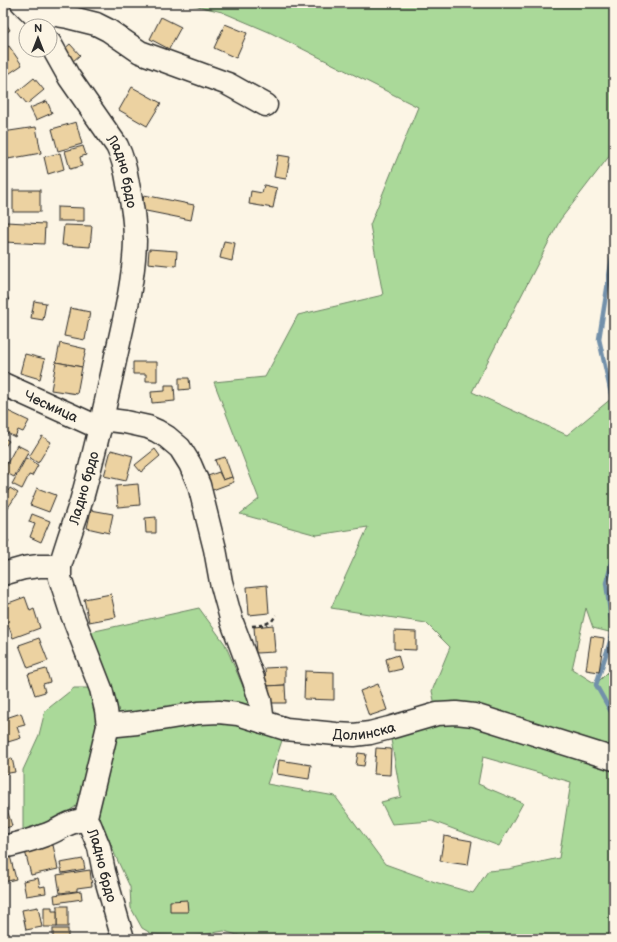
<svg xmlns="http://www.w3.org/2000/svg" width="617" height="942" font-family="'Balsamiq Sans',sans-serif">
<rect width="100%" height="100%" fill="#fcf5e5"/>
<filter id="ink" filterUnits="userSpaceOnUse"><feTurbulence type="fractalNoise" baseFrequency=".025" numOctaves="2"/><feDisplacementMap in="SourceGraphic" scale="8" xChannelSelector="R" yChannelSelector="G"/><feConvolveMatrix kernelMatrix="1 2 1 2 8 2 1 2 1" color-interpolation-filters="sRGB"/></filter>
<g filter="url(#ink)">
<path fill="#aad999" stroke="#6a8262" d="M186 3H614V150L560 220 472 392 567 435 612 398 614 402V559L606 583 613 633 593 628 586 608 572 669 596 684 614 666V939H246L247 938 224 931 190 937 152 934 142 928 131 908 130 887 115 855 103 824 78 805 58 818 23 836V770L39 735 45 711 74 688H105L86 633 199 608 225 644 246 694 286 729 267 784 335 796 385 864 435 882 473 893 488 871 509 869 559 858 571 782 483 757 478 784 523 803 499 846 432 821 392 824 381 802 401 797 389 728 437 714 432 691 450 647 426 623 331 608 368 527 317 535 240 514 259 499 214 382 265 377 298 315 383 295 370 225 418 107 269 32 222 12Z"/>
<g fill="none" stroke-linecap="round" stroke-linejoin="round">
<g stroke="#7290aa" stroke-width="4.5">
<path d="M614 245 599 339 612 398 614 402"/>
<path d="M614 556 606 583 613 633 596 685 614 717"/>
</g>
</g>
<g fill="#ecd2a1" stroke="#2b2b2b">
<path d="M161 17 181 27 169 49 150 39Z"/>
<path d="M3 19 10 30 3 35Z"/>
<path d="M225 24 247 33 236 58 214 48Z"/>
<path d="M70 44 80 55 72 62 62 51Z"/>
<path d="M9 46 22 65 4 77 3 76V49Z"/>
<path d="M34 78 44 90 27 104 17 92Z"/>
<path d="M132 87 161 103 147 126 119 110Z"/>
<path d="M47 101 52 113 36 120 30 108Z"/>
<path d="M76 122 82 144 58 151 52 129Z"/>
<path d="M36 127 41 153 8 159 3 132Z"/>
<path d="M83 146 86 155 80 157 82 166 70 169 65 151Z"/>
<path d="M60 153 64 169 48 174 44 157Z"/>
<path d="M278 155 290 157 286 179 274 177Z"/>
<path d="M264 185 277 188 273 208 249 204 251 191 262 193Z"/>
<rect x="13" y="190" width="27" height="22"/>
<path d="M144 195 194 205 191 220 141 210Z"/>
<path d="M57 207 84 208V221H57Z"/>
<path d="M6 222 45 224 44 244 4 242Z"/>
<path d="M64 225 92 226 90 247 62 245Z"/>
<path d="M224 241 235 243 232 261 220 258Z"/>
<path d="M149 249 177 251 176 266 148 263Z"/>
<path d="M3 284 9 301 3 303Z"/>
<path d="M34 301 46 303 43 320 31 318Z"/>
<path d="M70 308 90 312 85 340 64 336Z"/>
<path d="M60 343 86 349 82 367 56 362Z"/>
<path d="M25 354 45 359 40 379 20 373Z"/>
<path d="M56 362 82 367 77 394 51 390Z"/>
<path d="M133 362H157V381H146V374H133Z"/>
<path d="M179 378H189L190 389 179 390Z"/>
<path d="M165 385H174L175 401 152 403 151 392 165 391Z"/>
<path d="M8 411 29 421 23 432 18 430 15 437 3 431V421Z"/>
<path d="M42 436 51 442 38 463 29 457Z"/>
<path d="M3 437 9 441 3 449Z"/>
<path d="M17 445 29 451 14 477 3 471Z"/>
<path d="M155 449 160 456 141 472 135 465Z"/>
<path d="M111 450 133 456 126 481 104 476Z"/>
<path d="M225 457 232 477 223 480 215 460Z"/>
<path d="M26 458 38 465 32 476 29 475 22 489 12 484Z"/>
<path d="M219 472 223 480 232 477 234 482 210 491 205 477Z"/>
<path d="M138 484 140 505 118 507 116 486Z"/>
<path d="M10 488 18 493 7 509 3 506V498Z"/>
<path d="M37 488 56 495 49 512 30 505Z"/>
<path d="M91 510 113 514 109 533 87 528Z"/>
<path d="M32 514 50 521 41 542 30 537 35 524 29 522Z"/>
<path d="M156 517V533H146L145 518Z"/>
<path d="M3 535 9 542 3 548Z"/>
<path d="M267 585 269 613 249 615 247 587Z"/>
<path d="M111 594 116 617 89 622 84 599Z"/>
<path d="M25 597 30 611 34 609 40 628 13 638 3 611V605Z"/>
<path d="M273 625 275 652 256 653 254 627Z"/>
<path d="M394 631 416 632V650L394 649Z"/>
<path d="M591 636 604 638 599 672 586 670Z"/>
<path d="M39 638 48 661 28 668 19 645Z"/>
<path d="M398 655 402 669 389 672 386 659Z"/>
<path d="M285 667V685L266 686 265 668Z"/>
<path d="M46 669 50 682 43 684 45 692 35 695 28 674Z"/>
<path d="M305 671 334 672V700L304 699Z"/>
<path d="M378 684 387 710 369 716 360 691Z"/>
<path d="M285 685 286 703H266V686Z"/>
<path d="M21 713 25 725 17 727 21 738 8 742 3 726V719Z"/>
<path d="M376 748 391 749 390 775 374 774Z"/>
<path d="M358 753 366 754 364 766 356 765Z"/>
<path d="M12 758 15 772 3 774V760Z"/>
<path d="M279 760 311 765 309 779 277 774Z"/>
<path d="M5 802 12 826 3 829V803Z"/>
<path d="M444 836 472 841 468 865 440 861Z"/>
<path d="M53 845 58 869 31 875 25 851Z"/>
<path d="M10 856 16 879 4 882 3 878V857Z"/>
<path d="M83 859 85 869 62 873 60 863Z"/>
<path d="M90 870 92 886 77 888V891L60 893 57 875Z"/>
<path d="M38 878 40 887 45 886 46 893 26 896 23 881Z"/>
<path d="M81 891 82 899 55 903 54 895Z"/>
<path d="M187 900 188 912H170V901Z"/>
<rect x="57" y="906" width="11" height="21"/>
<path d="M38 907 42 927 26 930 22 910Z"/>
<path d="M44 907H52V911H57V927H44Z"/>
<rect x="53" y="929" width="15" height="10"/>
</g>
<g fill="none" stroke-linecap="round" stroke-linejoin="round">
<g stroke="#2b2b2b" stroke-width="25">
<g id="minor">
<path d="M22 3 37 18 42 26"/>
<path d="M37 18 42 15 50 14 68 17 96 24 108 30 140 52 228 84 266 105"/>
<path id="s1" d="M50 43 69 77 117 146C123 158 126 171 128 184 132 203 135 222 135 241 134 284 122 327 113 370 103 415 93 461 80 505 73 525 66 546 60 566V578L71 612 101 689 106 710 108 726 85 821 90 825 99 847 104 872 123 939"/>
<path id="s2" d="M3 384 91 424 101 427"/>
<path d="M102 419 125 422 148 427 157 431 167 437 180 448 190 464 199 485 215 549 221 582 232 622 254 681 260 700 263 722"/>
<path d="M3 574 24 568 39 566H60"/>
<path id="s3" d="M108 726 137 723 198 713 219 712 238 714 286 729 336 734 354 735 370 733 389 728 437 714 456 713 474 715 614 759"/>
<path d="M3 847C17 844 32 840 45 835 59 831 70 819 85 821"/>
</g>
</g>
<path stroke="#2b2b2b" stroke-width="2.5" stroke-dasharray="4 3" stroke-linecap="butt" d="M252 626 263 625 272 621 276 615"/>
<use href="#minor" stroke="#fcf5e5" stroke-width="22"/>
</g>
</g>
<g text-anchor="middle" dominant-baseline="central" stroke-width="4" stroke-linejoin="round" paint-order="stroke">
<g font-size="14" fill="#2b2b2b" stroke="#fcf5e5">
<text stroke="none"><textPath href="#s1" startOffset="149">Ладно брдо</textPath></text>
<text stroke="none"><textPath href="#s2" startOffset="53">Чесмица</textPath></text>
<text transform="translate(84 488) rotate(-74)">Ладно брдо</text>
<text stroke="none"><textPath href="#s3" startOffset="260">Долинска</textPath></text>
<text stroke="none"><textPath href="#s1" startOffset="869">Ладно брдо</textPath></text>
</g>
</g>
<rect width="617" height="942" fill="none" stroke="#fcf5e5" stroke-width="16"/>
<rect x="8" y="8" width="601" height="926" fill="none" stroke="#2b2b2b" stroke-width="1.5" filter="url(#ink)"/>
<g transform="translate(38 38)"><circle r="19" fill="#fcf5e5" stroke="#a8a49b"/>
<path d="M0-3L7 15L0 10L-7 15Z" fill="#2b2b2b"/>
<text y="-6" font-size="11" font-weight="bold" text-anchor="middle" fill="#2b2b2b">N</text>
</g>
</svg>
